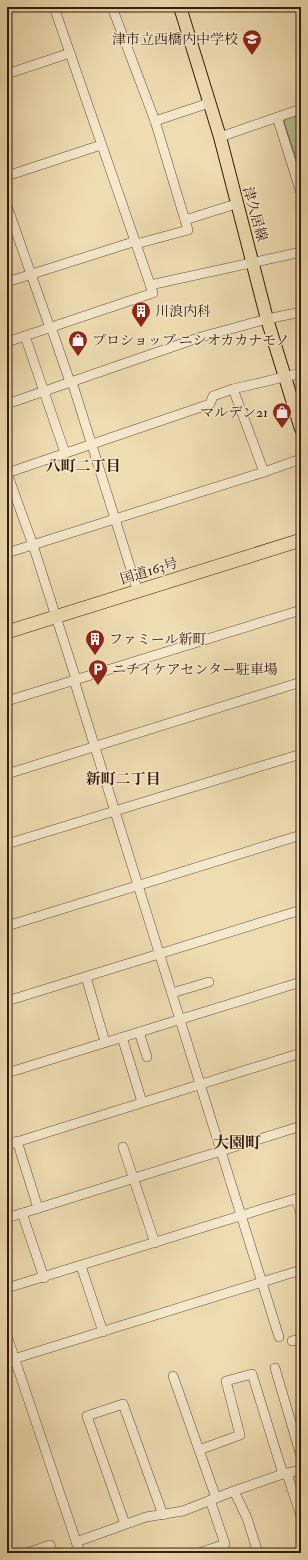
<svg xmlns="http://www.w3.org/2000/svg" width="308" height="1560" font-family="'IM FELL Double Pica','Noto Serif JP',serif">
<rect width="100%" height="100%" fill="#efddb2"/>
<filter id="stains"><feTurbulence type="fractalNoise" baseFrequency=".005" numOctaves="4"/><feColorMatrix values="0 0 0 0 .2 0 0 0 0 .09 0 0 0 0 .02 0 0 0 .5 -.17"/></filter>
<radialGradient id="worn" r=".72"><stop offset=".6" stop-color="#630" stop-opacity="0"/><stop offset="1" stop-color="#630" stop-opacity=".3"/></radialGradient>
<path fill="#b6c28e" stroke="#746e4c" d="M301 114V174L284 122 287 118Z"/>
<g fill="none" stroke-linecap="round" stroke-linejoin="round">
<g stroke="#624c35" stroke-width="10">
<g id="minor">
<path d="M7 74 70 53"/>
<path d="M277 117 301 193"/>
<path d="M155 121 209 103"/>
<path d="M220 137 301 109"/>
<path d="M7 176 101 145"/>
<path d="M7 206 50 328 52 330 70 382 73 385 138 592"/>
<path d="M185 220 236 204"/>
<path d="M7 282 133 242 136 244 188 230 155 121 112 7"/>
<path d="M150 285 301 252"/>
<path d="M25 336 65 453"/>
<path d="M7 342 153 293 54 7"/>
<path d="M233 389 264 472"/>
<path d="M7 404 201 337 267 319 301 312"/>
<path d="M7 473 33 545 75 676 74 680 279 1337"/>
<path d="M7 473 210 404 213 396 233 389 301 373"/>
<path d="M7 553 264 472 301 459"/>
<path d="M7 701 301 610"/>
<path d="M7 774 301 682"/>
<path d="M7 844 301 754"/>
<path d="M7 926 301 835"/>
<path d="M86 977 105 1042"/>
<path d="M172 993 209 982"/>
<path d="M7 1001 301 910"/>
<path d="M139 1032 147 1057"/>
<path d="M122 1037 142 1102"/>
<path d="M7 1073 301 982"/>
<path d="M17 1141 38 1208"/>
<path d="M7 1145 301 1053"/>
<path d="M123 1147 155 1243"/>
<path d="M296 1199 301 1214"/>
<path d="M22 1213 44 1278"/>
<path d="M7 1218 301 1126"/>
<path d="M81 1266 103 1332"/>
<path d="M7 1288 301 1197"/>
<path d="M7 1336 80 1553"/>
<path d="M292 1341 301 1339"/>
<path d="M7 1361 301 1270"/>
<path d="M275 1368 301 1456"/>
<path d="M173 1376 216 1498"/>
<path d="M199 1450 240 1435 226 1381 252 1374 283 1474"/>
<path d="M287 1474 301 1516"/>
<path d="M234 1491 247 1518 258 1553"/>
<path d="M125 1524 87 1416 123 1404 163 1515"/>
<path d="M76 1542 146 1517 183 1511 234 1491 283 1474 301 1470"/>
<path d="M27 1553 50 1545 53 1553"/>
<path d="M199 1553 225 1544 210 1500"/>
</g>
</g>
<g stroke="#331b0b" stroke-width="14">
<path id="major" d="M180 7 220 137 267 319 301 429"/>
</g>
<g stroke="#331b0b" stroke-width="14">
<path id="highway" d="M7 632 301 540"/>
</g>
<use href="#minor" stroke="#f5e9cd" stroke-width="9"/>
<use href="#major" stroke="#efddb2" stroke-width="12"/>
<use href="#highway" stroke="#efddb2" stroke-width="13"/>
</g>
<defs>
<g id="school-pin" transform="scale(1)"><path d="M0 17L-7.5 6A9.5 9.5 0 1 1 7.5 6Z" fill="#8f2418" stroke="#f5e9cd"/><path d="M0-5L7-2L0 1L-7-2ZM-4 1L0 2.5L4 1V4Q0 6-4 4Z" fill="#fff"/></g>
<g id="building-pin" transform="scale(1)"><path d="M0 17L-7.5 6A9.5 9.5 0 1 1 7.5 6Z" fill="#8f2418" stroke="#f5e9cd"/><path d="M-4-6H4V6H1V3H-1V6H-4ZM-2.5-4.3h1.7v1.8h-1.7ZM.8-4.3h1.7v1.8H.8ZM-2.5-1h1.7V.8h-1.7ZM.8-1h1.7V.8H.8Z" fill="#fff"/></g>
<g id="shop-pin" transform="scale(1)"><path d="M0 17L-7.5 6A9.5 9.5 0 1 1 7.5 6Z" fill="#8f2418" stroke="#f5e9cd"/><path d="M-5-2.5h2.3a2.7 3.5 0 0 1 5.4 0H5L5.5 6h-11ZM-1.5-2.5h3a1.5 2.3 0 0 0-3 0Z" fill="#fff"/></g>
<g id="parking-pin" transform="scale(1)"><path d="M0 17L-7.5 6A9.5 9.5 0 1 1 7.5 6Z" fill="#8f2418" stroke="#f5e9cd"/><path d="M-3.5-5.5H1a3.5 3.5 0 0 1 0 7H-1V5.5H-3.5ZM-1-3.4V-.6H.8a1.4 1.4 0 0 0 0-2.8Z" fill="#fff"/></g>
</defs>
<g fill-rule="evenodd">
<use href="#school-pin" x="252" y="39"/>
<use href="#building-pin" x="141" y="311"/>
<use href="#shop-pin" x="78" y="340"/>
<use href="#shop-pin" x="282" y="412"/>
<use href="#building-pin" x="95" y="639"/>
<use href="#parking-pin" x="98" y="669"/>
</g>
<g text-anchor="middle" dominant-baseline="central" stroke-width="3" stroke-linejoin="round" paint-order="stroke">
<g font-size="14" fill="#331b0b" stroke="#f5e9cd" text-anchor="start">
<text x="238" y="39" text-anchor="end">津市立西橋内中学校</text>
<text x="155" y="311">川浪内科</text>
<text x="92" y="340">プロショップ ニシオカカナモノ</text>
<text x="268" y="412" text-anchor="end">マルデン21</text>
<text x="109" y="639">ファミール新町</text>
<text x="112" y="669">ニチイケアセンター駐車場</text>
</g>
<g font-size="14" fill="#331b0b" stroke="#f5e9cd">
<text transform="translate(255 214) rotate(74)">津久居線</text>
<text transform="translate(149 571) rotate(-17)">国道163号</text>
</g>
<g font-size="15" font-weight="bold" fill="#331b0b" stroke="#f5e9cd">
<text x="83" y="466">八町二丁目</text>
<text x="123" y="779">新町二丁目</text>
</g>
<g font-size="16" font-weight="bold" fill="#331b0b" stroke="#f5e9cd">
<text x="237" y="1143">大園町</text>
</g>
</g>
<rect width="308" height="1560" fill="none" stroke="#efddb2" stroke-width="24"/>
<rect x="8" y="8" width="292" height="1544" fill="none" stroke="#331b0b" stroke-width="2"/>
<rect x="12" y="12" width="284" height="1536" fill="none" stroke="#331b0b"/>
<rect width="100%" height="100%" filter="url(#stains)"/>
<rect width="100%" height="100%" fill="url(#worn)"/>
</svg>
